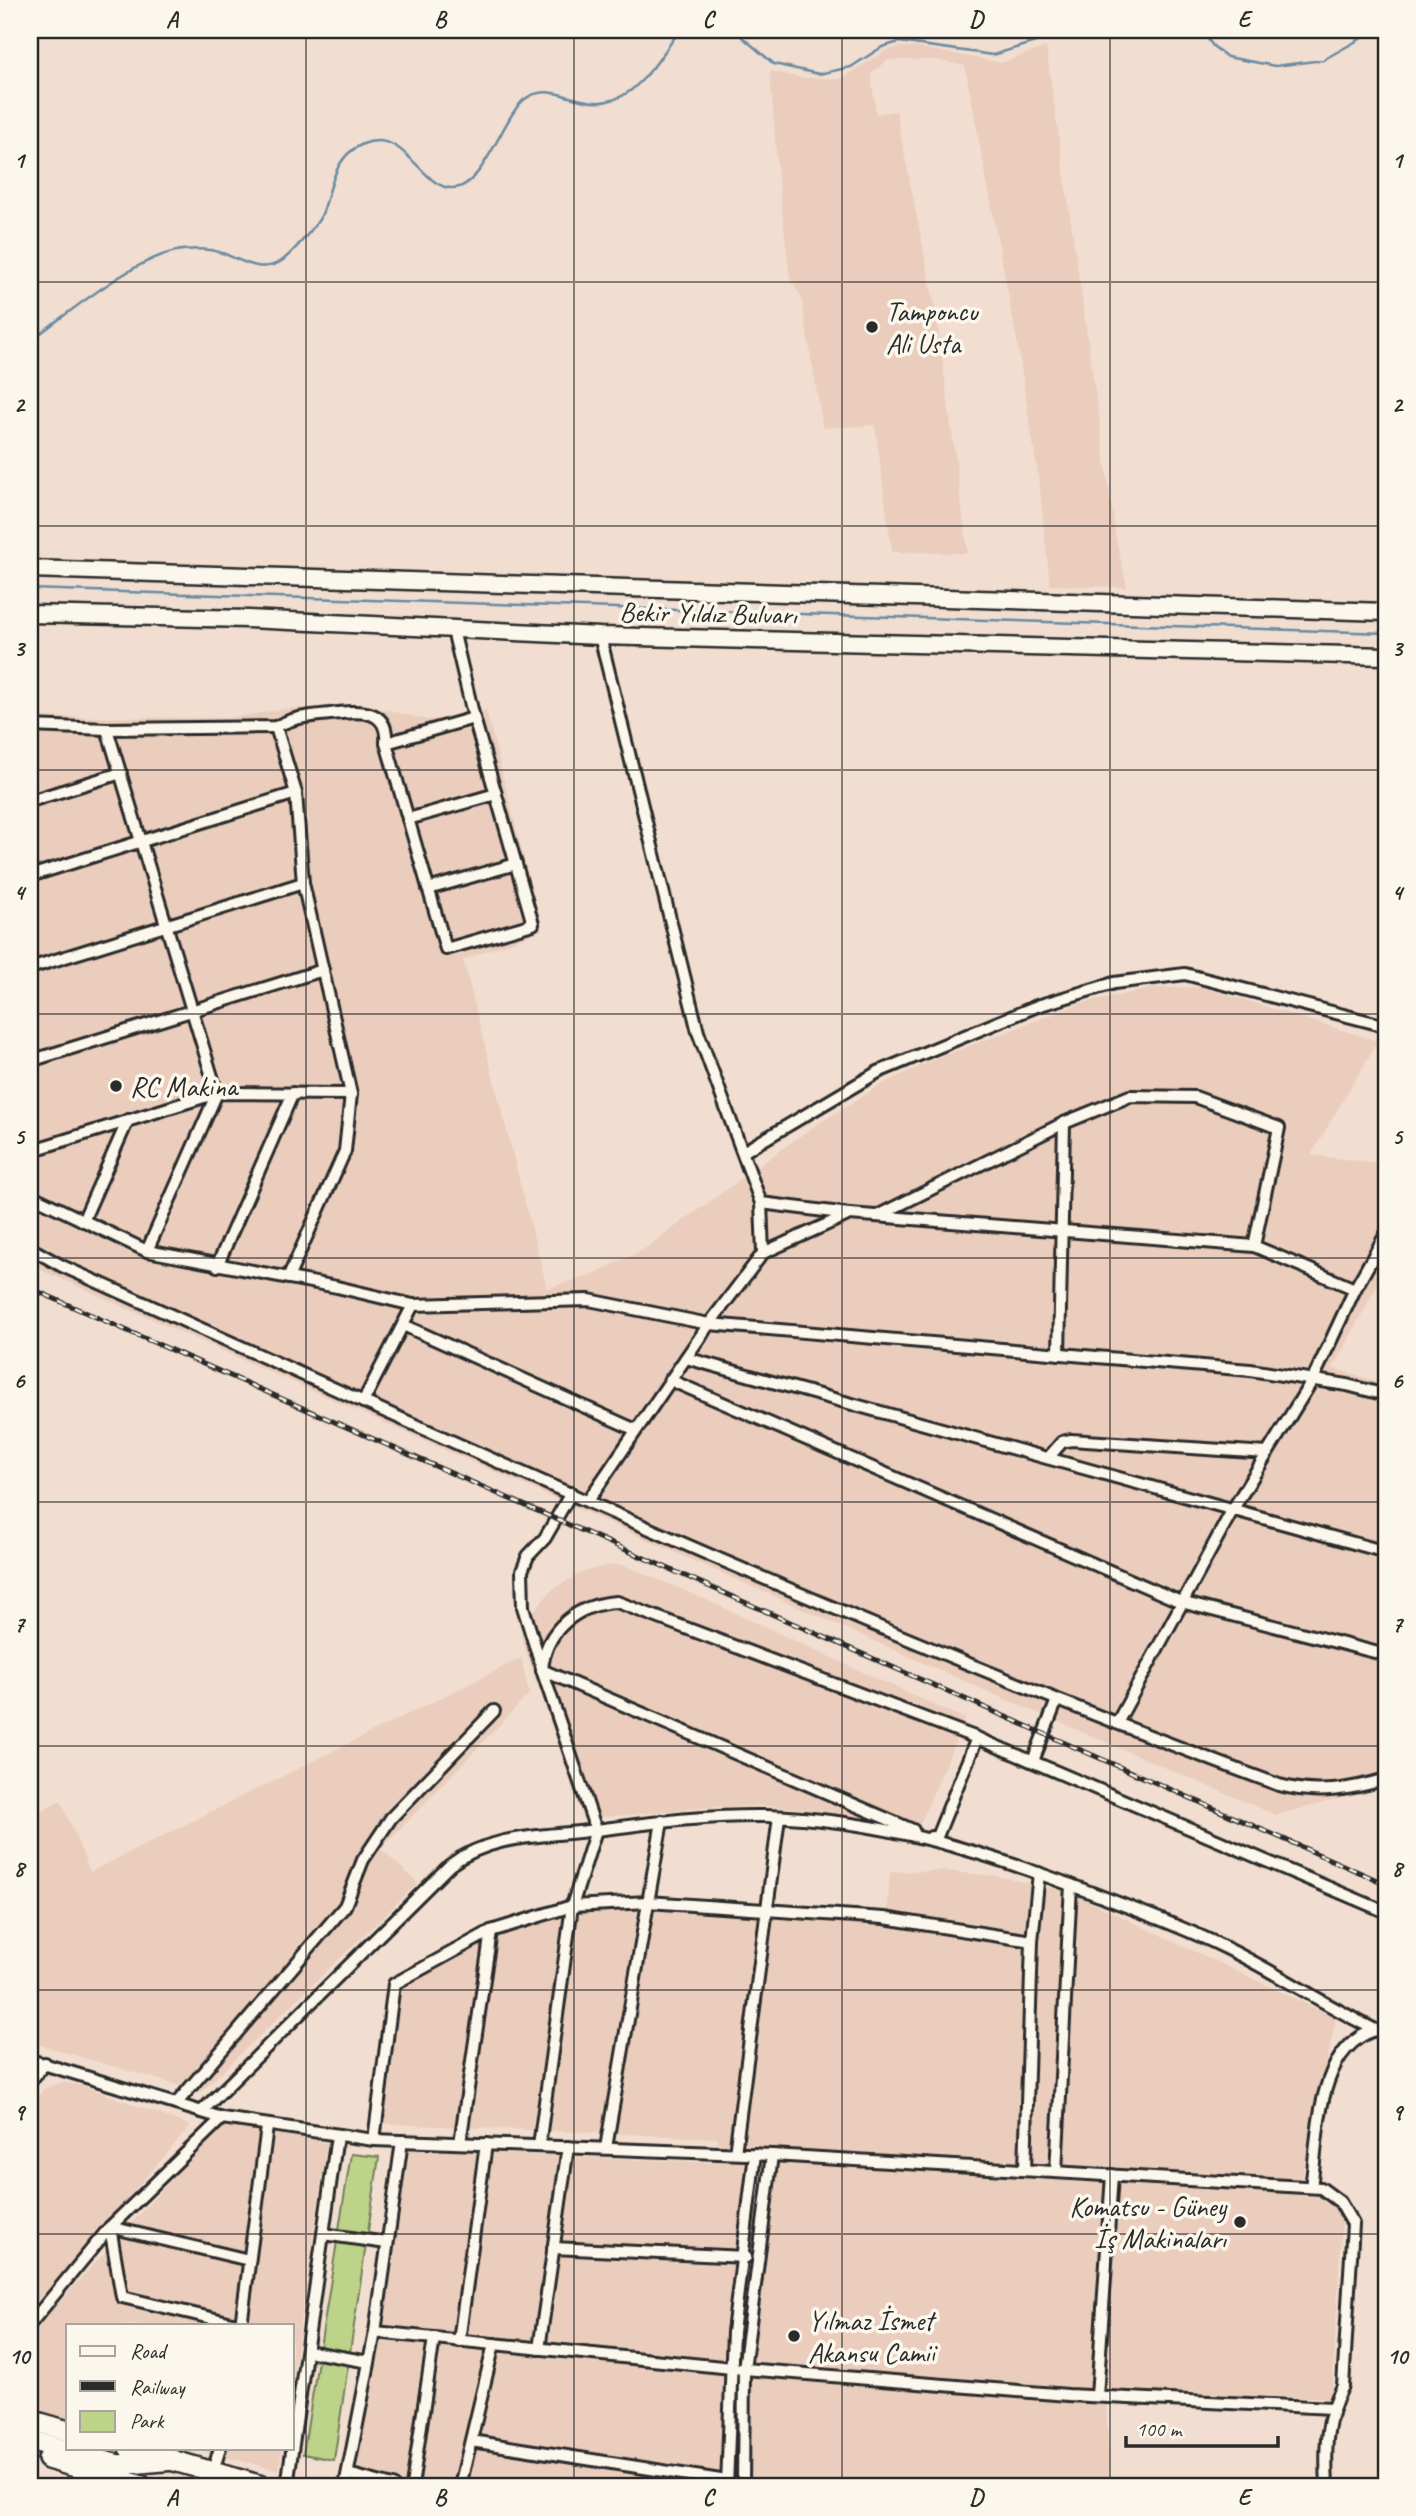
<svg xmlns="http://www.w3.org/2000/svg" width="1416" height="2516" font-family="Caveat,sans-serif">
<rect width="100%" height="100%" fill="#f1ded0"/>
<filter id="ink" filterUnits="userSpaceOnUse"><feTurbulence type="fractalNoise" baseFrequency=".0143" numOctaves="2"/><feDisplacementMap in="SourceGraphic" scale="14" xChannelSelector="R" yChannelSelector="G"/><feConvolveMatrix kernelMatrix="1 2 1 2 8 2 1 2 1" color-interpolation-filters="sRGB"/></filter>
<g filter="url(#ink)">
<g fill="#eacdbc">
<path d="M899 47H916L1002 63 1046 47 1116 538 1127 587 1050 585 1039 481 1017 341 965 66 935 60H888L871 73 876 114 896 111 936 313 968 553 892 552 875 425 823 428 801 297 790 278 778 177 770 71 801 78 841 79 885 51Z"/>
<path d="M335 706 383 709 428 720 464 717 486 710 542 930 463 960 547 1288 587 1277 643 1250 810 1129 882 1084 938 1058 1082 1003 1154 988 1201 987 1378 1041 1311 1155 1386 1164V1269L1333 1368 1386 1384V1787L1276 1815 982 1689 30 1265V717L231 718 283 709Z"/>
<path d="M610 1565H623L702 1598 965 1719 916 1833 822 1811 770 1806 713 1807 583 1819 521 1635 530 1615 553 1589 585 1571Z"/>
<path d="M521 1658 529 1694 381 1849 418 1883 201 2092 30 2042V1817L61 1801 90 1872Z"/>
<path d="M942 1871 995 1876 1067 1891 1336 2018 1298 2195 1343 2199 1332 2398 1105 2391 1111 2486H353L406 2149 715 2163 718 2138 369 2123 399 1974 564 1899 887 1922 890 1872Z"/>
<path d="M63 2082 84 2086 191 2126 30 2309V2105L44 2089Z"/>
<path d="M222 2124 327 2143 292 2379V2325H68V2419L30 2409V2334Z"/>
<path d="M188 2448H282L279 2470Z"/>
</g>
<path fill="#bcd389" stroke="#747f5a" stroke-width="2" d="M351 2154 379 2157 334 2460 303 2454Z"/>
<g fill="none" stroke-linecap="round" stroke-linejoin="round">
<g stroke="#698aa2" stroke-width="2.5">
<path d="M734 30 774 64 819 74 851 67 882 47 899 42 993 55 1067 32 1118 35 1144 30"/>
<path d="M1201 30 1213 46 1227 57 1275 66 1323 60 1376 30"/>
<path d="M30 341C67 314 139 254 183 250 193 249 205 248 215 251 237 256 257 275 280 262 289 257 318 224 322 214 332 190 332 157 363 144 406 127 421 189 453 188 484 188 503 115 525 99 557 76 587 122 630 91 650 76 665 50 680 30"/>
<path d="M30 589 1386 633"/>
</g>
<g stroke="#2b2b2b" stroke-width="16">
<g id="street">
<path d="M600 636 698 1032 761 1203 763 1253"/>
<path d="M30 726 107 729 276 727C293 717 310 716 330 714 355 711 389 706 386 743L446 949 533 924 474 718 453 630"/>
<path d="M276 727 296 793 303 883 351 1094 345 1151 288 1278"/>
<path d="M107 729 217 1093 147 1251"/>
<path d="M386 743 474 718"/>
<path d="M30 801 121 773"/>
<path d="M408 819 496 794"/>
<path d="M30 876 296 793"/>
<path d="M428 889 516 864"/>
<path d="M30 968 303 883"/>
<path d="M30 1061 323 970"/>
<path d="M30 1151 217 1093 351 1094"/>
<path d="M743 1152 878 1072 1037 1006 1114 983 1185 974 1386 1026"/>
<path d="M30 1195 147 1251 337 1287 413 1305 589 1300 709 1324 1250 1370 1347 1385 1386 1395"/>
<path d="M761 1203 849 1214"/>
<path d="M879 1215 1064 1123 1130 1096 1195 1097 1279 1128 1254 1246"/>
<path d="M83 1221 128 1120"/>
<path d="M30 1248 62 1266C464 1447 865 1632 1279 1785 1317 1795 1349 1790 1386 1779"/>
<path d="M217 1266 293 1093"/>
<path d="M403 1325 636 1430"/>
<path d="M1059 1354 1064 1123"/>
<path d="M686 1358 1386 1552"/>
<path d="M670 1380 1181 1602 1386 1655"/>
<path d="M363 1402 413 1305"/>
<path d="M1048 1458 1062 1442 1071 1440 1267 1453"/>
<path d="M588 1501 709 1324 763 1253 850 1214 1254 1246 1355 1289"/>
<path d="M541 1665 523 1607 522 1571 528 1556 545 1538 571 1493"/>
<path d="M542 1670 913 1830"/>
<path d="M1117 1723 1233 1509 1313 1379 1355 1289 1386 1234"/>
<path d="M1033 1761 1057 1700"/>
<path d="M931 1837 936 1839 977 1738"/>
<path d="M30 2060 222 2118 374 2140 772 2155 1321 2188 1340 2202 1353 2224 1343 2386C1325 2419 1325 2449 1327 2486"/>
<path d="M30 2082 45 2063"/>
<path d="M176 2104 345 1906 363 1860 391 1818 494 1711"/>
<path d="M201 2112 450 1865C492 1833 546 1837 596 1830 653 1823 708 1815 765 1816 880 1819 985 1852 1092 1893 1136 1910 1181 1926 1224 1947 1280 1974 1330 2009 1386 2035"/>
<path d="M374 2140 394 1984 491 1931 572 1906 648 1902 884 1918 1032 1941"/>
<path d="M460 2143 491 1931"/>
<path d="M539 2146 572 1906 596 1830 542 1670C545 1629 578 1604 617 1602L977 1738 1386 1912"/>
<path d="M606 2148 662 1821"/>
<path d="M735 2153 779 1817"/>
<path d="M1025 2170 1032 1941 1039 1873"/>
<path d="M1056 2172 1071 1885"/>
<path d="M1311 2187C1319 2134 1316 2049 1375 2030"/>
<path d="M323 2234 387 2243"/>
<path d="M553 2248 746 2257"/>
<path d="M30 2324 110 2227 222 2118"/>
<path d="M241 2325 122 2297 110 2227 249 2260"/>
<path d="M241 2325 267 2127"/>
<path d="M375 2332 732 2368 1068 2395 1332 2408"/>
<path d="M459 2341 486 2144"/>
<path d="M539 2349 568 2147"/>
<path d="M307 2351 369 2362"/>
<path d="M1097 2396 1112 2175"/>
<path d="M471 2441 727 2481"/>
<path d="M213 2471 220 2448"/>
<path d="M348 2474 393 2486"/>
<path d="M287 2486 337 2136"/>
<path d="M345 2486 375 2332 402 2141"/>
<path d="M412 2486 434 2338"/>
<path d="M460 2486 494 2344"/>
<path d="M727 2486 733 2332 755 2154"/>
<path d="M743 2486 744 2369 772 2155"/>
</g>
</g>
<g stroke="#2b2b2b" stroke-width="21">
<g id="primary">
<path d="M30 569 1386 612"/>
<path d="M30 614 248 619 600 636 1386 656"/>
</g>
</g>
<g stroke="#2b2b2b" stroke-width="24">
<g id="highway">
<path d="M30 2420 68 2431"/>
<path d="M30 2440 118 2465 174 2460"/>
<path d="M129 2448 262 2486"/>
<path d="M48 2459 142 2486"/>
</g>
</g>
<use href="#street" stroke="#fbf7ec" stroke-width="10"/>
<use href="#primary" stroke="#fbf7ec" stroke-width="16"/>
<use href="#highway" stroke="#fbf7ec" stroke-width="19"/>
<g stroke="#2b2b2b" stroke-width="5">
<path id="rail" d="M30 1288 1386 1884"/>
</g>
<use href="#rail" stroke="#fbf7ec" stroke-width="2.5" stroke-dasharray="8" stroke-linecap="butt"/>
</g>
</g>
<path fill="none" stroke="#2b2b2b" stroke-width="2" stroke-opacity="0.55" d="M306 30V2486M574 30V2486M842 30V2486M1110 30V2486M30 282H1386M30 526H1386M30 770H1386M30 1014H1386M30 1258H1386M30 1502H1386M30 1746H1386M30 1990H1386M30 2234H1386"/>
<g fill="#2b2b2b" stroke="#fbf7ec" stroke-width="2.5">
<circle cx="872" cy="327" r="7"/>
<circle cx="116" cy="1086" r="7"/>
<circle cx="1240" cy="2222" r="7"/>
<circle cx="794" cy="2336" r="7"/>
</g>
<g text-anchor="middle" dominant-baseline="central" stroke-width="7" stroke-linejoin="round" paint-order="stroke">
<g font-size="28" fill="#2b2b2b" stroke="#fbf7ec" text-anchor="start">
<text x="886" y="311">Tamponcu<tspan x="886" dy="32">Ali Usta</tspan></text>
<text x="130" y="1086">RC Makina</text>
<text x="1226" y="2206" text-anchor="end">Komatsu - Güney<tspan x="1226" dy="32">İş Makinaları</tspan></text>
<text x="808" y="2320">Yılmaz İsmet<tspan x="808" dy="32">Akansu Camii</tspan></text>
</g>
<g font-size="28" fill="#2b2b2b" stroke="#fbf7ec">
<text transform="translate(708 613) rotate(1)">Bekir Yıldız Bulvarı</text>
</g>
</g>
<rect width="1416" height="2516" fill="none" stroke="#fbf7ec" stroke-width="77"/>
<rect x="66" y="2324" width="228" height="126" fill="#fbf7ec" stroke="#a8a59f" stroke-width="2"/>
<rect x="80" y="2346" width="35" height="10" fill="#fbf7ec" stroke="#a8a59f" stroke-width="2"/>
<text x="130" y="2358" font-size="21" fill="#2b2b2b">Road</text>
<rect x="80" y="2381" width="35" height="10" fill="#2b2b2b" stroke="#a8a59f" stroke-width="2"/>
<text x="130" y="2394" font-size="21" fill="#2b2b2b">Railway</text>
<rect x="80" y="2411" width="35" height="21" fill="#bcd389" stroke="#a8a59f" stroke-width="2"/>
<text x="130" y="2428" font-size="21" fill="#2b2b2b">Park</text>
<path d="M1126 2436v10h152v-10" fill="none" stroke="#2b2b2b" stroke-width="3.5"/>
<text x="1136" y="2436" font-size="21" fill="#2b2b2b" stroke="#fbf7ec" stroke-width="5" paint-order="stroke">100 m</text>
<rect x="38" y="38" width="1340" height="2440" fill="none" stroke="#2b2b2b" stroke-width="2.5"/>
<g font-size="23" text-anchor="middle" font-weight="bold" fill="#2b2b2b">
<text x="172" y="27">A</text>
<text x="440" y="27">B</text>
<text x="708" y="27">C</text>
<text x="976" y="27">D</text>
<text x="1244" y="27">E</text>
<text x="19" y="168">1</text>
<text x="1397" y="168">1</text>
<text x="19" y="412">2</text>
<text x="1397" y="412">2</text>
<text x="19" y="656">3</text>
<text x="1397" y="656">3</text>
<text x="19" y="900">4</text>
<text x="1397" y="900">4</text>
<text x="19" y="1144">5</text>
<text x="1397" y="1144">5</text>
<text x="19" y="1388">6</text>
<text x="1397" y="1388">6</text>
<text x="19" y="1632">7</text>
<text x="1397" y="1632">7</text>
<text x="19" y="1876">8</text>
<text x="1397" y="1876">8</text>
<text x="19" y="2120">9</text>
<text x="1397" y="2120">9</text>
<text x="19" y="2364">10</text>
<text x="1397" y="2364">10</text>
<text x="172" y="2505">A</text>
<text x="440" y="2505">B</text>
<text x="708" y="2505">C</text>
<text x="976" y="2505">D</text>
<text x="1244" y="2505">E</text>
</g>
</svg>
